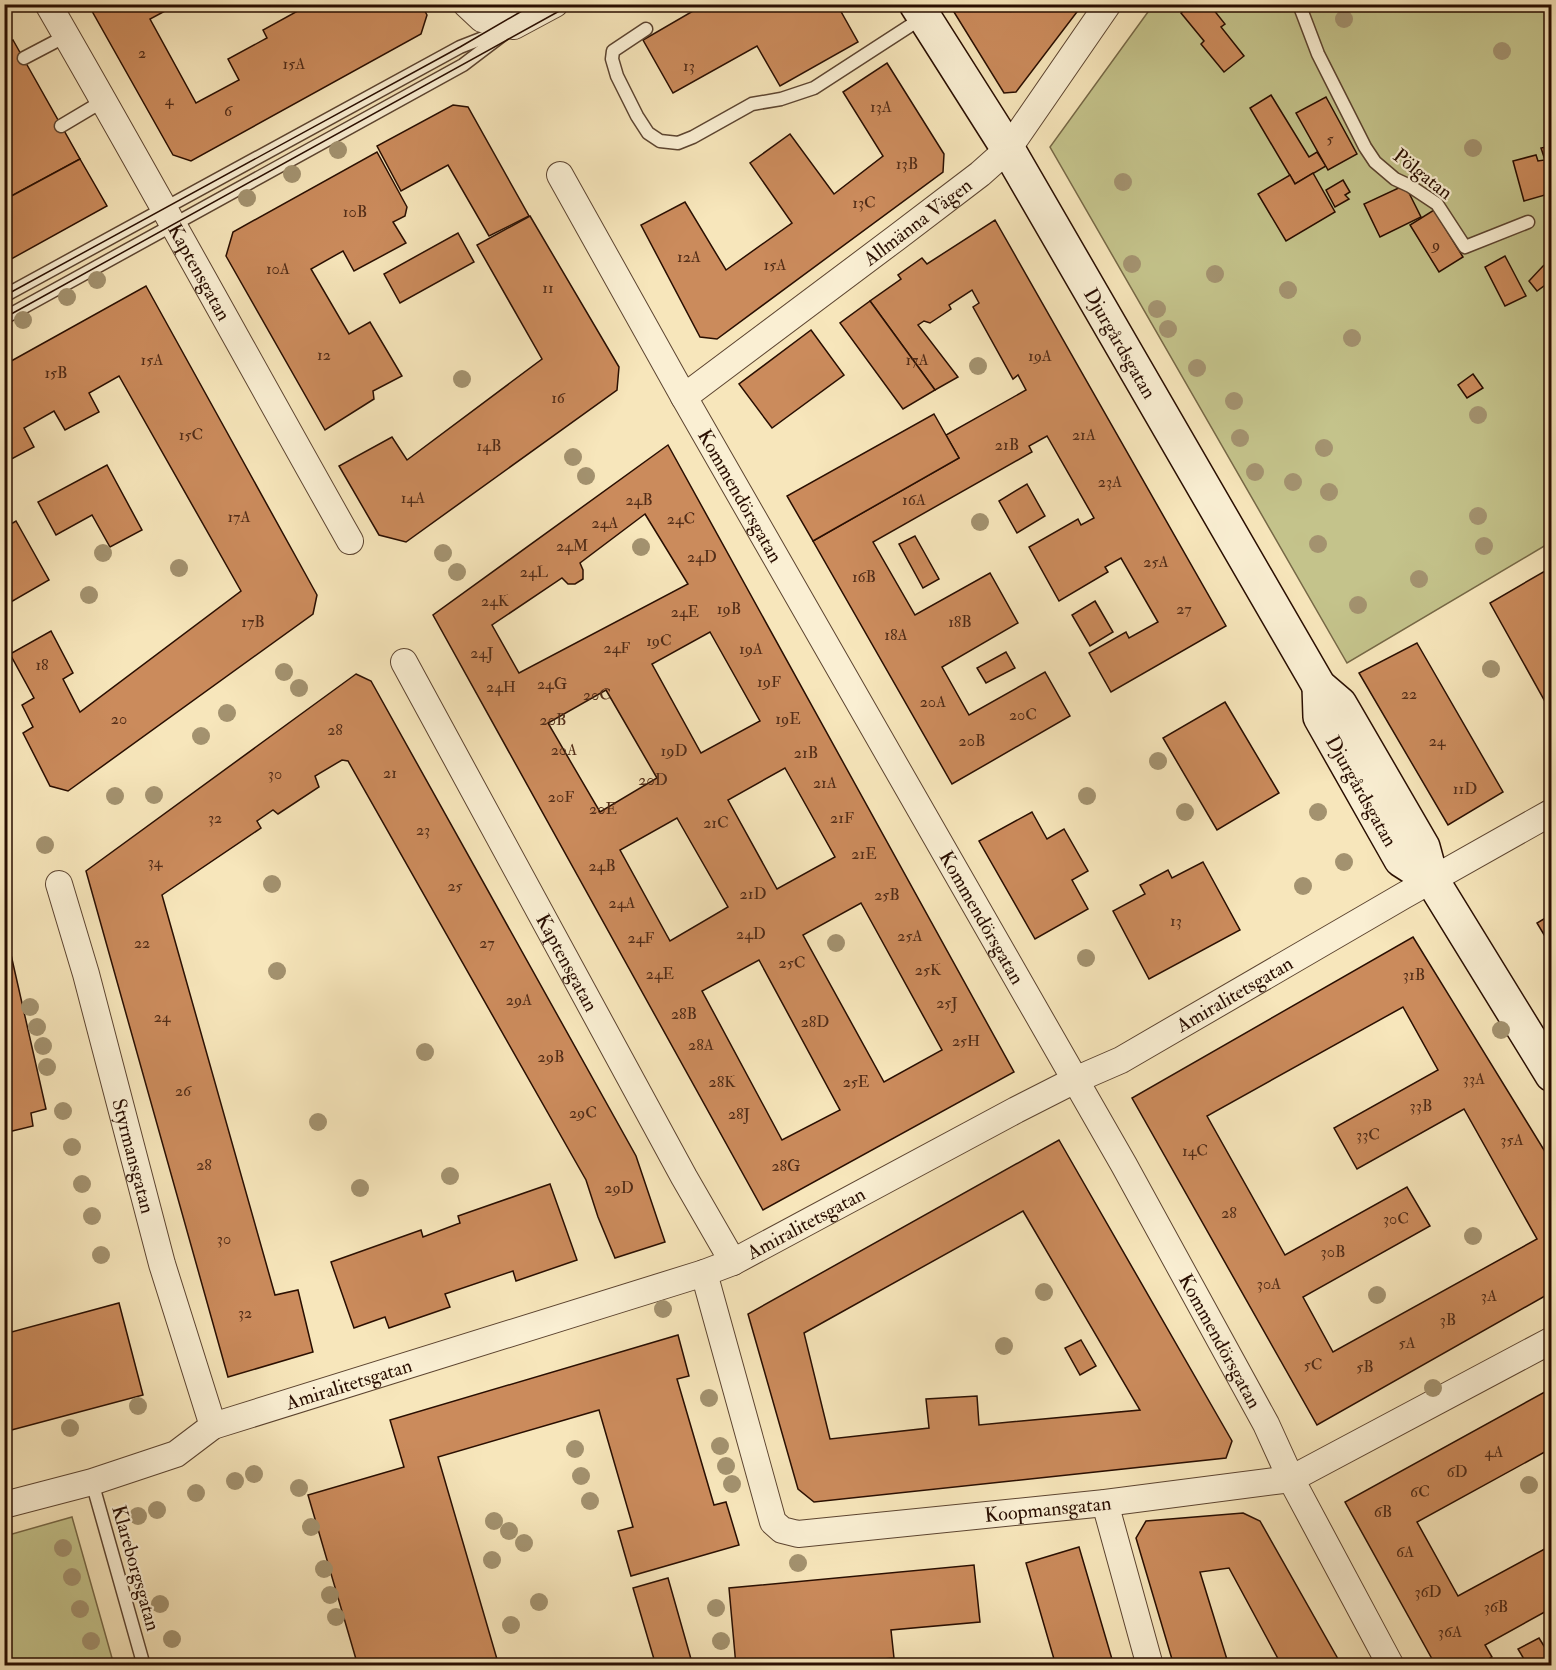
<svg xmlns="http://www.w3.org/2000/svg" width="1556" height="1670" font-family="'IM FELL Double Pica',serif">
<rect width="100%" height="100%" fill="#f7e6bb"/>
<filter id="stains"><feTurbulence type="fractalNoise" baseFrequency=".00333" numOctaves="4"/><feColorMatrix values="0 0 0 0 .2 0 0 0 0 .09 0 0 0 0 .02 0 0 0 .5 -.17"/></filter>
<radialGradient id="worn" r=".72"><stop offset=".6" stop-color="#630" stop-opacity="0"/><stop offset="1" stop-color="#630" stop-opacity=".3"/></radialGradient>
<g fill="#c4c38b" stroke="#766846" stroke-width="1.5">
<path d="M1153 5H1551V542L1347 663 1050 147Z"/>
<path d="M72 1517 114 1665H5V1536Z"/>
</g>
<g fill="#cb8b5c" stroke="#290e01" stroke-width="1.5" fill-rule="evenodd">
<path d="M88 4H178L150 19 196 103 239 80 228 59 267 38 263 30 305 7 303 4H421L427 15 421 34 191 161 173 155Z"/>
<path d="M705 4H844L839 8 858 42 780 86 757 46 673 93 643 40Z"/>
<path d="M949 4H1007L1011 11 1016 4H1083L1016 92 1004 93Z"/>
<path d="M1191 4H1209L1225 24 1221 27 1244 56 1224 72 1201 44 1204 41 1181 13Z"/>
<path d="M13 40 80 159 4 200V44Z"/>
<path d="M887 63 944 154 943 172 717 339 700 337 641 225 685 202 726 270 792 223 750 163 790 134 834 194 883 156 843 92Z"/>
<path d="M1271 95 1309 157 1317 152 1326 166 1295 184 1250 108Z"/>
<path d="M1326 97 1357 154 1328 170 1296 113Z"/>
<path d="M453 105 468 107 529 216 489 236 448 165 401 191 377 146Z"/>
<path d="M1552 146V193L1524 201 1513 161 1536 155 1538 161 1545 160 1541 148Z"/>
<path d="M377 152 407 207 405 216 393 222 406 243 354 271 343 251 311 269 349 334 370 322 402 376 373 391 374 399 325 430 226 256 233 232Z"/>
<path d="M80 159 107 206 4 263V200Z"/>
<path d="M1313 173 1335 212 1286 241 1258 194 1290 175 1295 184Z"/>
<path d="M1343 180 1350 192 1345 195 1349 199 1335 207 1326 190Z"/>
<path d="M1405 185 1421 217 1380 237 1364 204Z"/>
<path d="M1434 210 1463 257 1439 272 1410 225Z"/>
<path d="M530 216 619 367 617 390 406 542 379 535 339 466 392 437 407 460 542 359 477 245Z"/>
<path d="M995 220 1226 626 1111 692 1089 653 1126 632 1129 638 1158 622 1121 558 1105 567 1108 572 1059 601 1029 547 1078 519 1081 525 1094 518 1047 436 1029 446 1032 452 873 542 915 615 990 573 1018 623 942 667 969 715 1045 672 1070 716 952 784 813 541 959 458 946 435 1026 390 1018 375 1013 379 973 307 979 303 972 290 949 305 951 309 930 323 924 321 918 325 958 377 935 390 870 301 901 279 898 275 922 258 927 264Z"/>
<path d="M458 233 474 262 400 303 384 274Z"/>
<path d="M1505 256 1526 296 1505 306 1485 267Z"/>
<path d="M1552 260V280L1537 291 1529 281 1543 266Z"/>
<path d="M146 286 317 595 313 614 68 791 50 786 23 733 33 727 22 705 34 698 10 654 51 631 73 673 63 679 80 712 241 591 119 376 89 393 99 412 65 430 54 411 24 428 34 447 4 463V365Z"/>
<path d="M870 301 935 390 903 409 840 323Z"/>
<path d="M811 330 844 375 772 428 739 384Z"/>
<path d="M1473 374 1483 388 1467 398 1458 385Z"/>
<path d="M934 414 959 458 813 541 787 496Z"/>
<path d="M668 445 1014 1072 763 1210 433 615ZM645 514 688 584 519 673 492 625 562 578 568 584H575L583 579V570L580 563ZM710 632 760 721 701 753 652 664ZM606 690 657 778 600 812 548 723ZM785 768 835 857 777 889 728 800ZM677 818 728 907 670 941 620 850ZM861 903 942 1050 884 1082 803 935ZM759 960 840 1110 782 1140 702 991Z"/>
<path d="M107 465 142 530 110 547 92 515 56 535 38 502Z"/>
<path d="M1027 484 1045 516 1017 533 999 501Z"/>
<path d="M16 521 49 580 4 606V528Z"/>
<path d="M915 536 939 579 923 588 899 544Z"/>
<path d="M1545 571 1552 584V714L1490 603Z"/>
<path d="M1095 601 1113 632 1090 646 1072 615Z"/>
<path d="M1417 643 1503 792 1448 825 1359 673Z"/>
<path d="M1006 652 1015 668 986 683 977 668Z"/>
<path d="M356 674 371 681 636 1156 665 1242 615 1258 598 1217 586 1180 348 761 342 760 315 776 319 787 278 814 273 810 257 821 261 828 162 895 275 1295 298 1290 313 1352 228 1377 86 871Z"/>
<path d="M1225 702 1279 793 1217 830 1163 738Z"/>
<path d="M1032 812 1047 839 1064 829 1088 871 1072 880 1088 909 1035 939 979 841Z"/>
<path d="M1203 862 1240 930 1149 979 1113 911 1145 894 1140 885 1168 870 1172 878Z"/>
<path d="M1552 914V948L1537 923Z"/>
<path d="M7 937 46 1109 31 1113 33 1126 4 1133V938Z"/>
<path d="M1413 937 1552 1163V1292L1317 1425 1132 1098ZM1403 1007 1438 1070 1334 1128 1357 1169 1464 1109 1537 1239 1333 1352 1303 1297 1430 1226 1407 1187 1285 1255 1207 1116Z"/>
<path d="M1059 1140 1232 1441 1226 1458 814 1502 798 1489 748 1314ZM1023 1211 1140 1410 979 1425 977 1396 926 1399 929 1428 830 1439 804 1333Z"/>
<path d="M550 1184 577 1260 516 1281 513 1271 445 1294 450 1307 389 1328 385 1317 354 1328 331 1262 421 1230 423 1237 460 1223 458 1216Z"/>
<path d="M119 1303 143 1395 4 1432V1334Z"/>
<path d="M678 1335 689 1376 677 1379 714 1505 726 1502 739 1545 631 1576 618 1531 633 1527 599 1410 438 1457 499 1666H358L308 1495 404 1467 390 1420Z"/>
<path d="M1081 1340 1096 1366 1080 1375 1065 1348Z"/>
<path d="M1552 1388V1448L1417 1522 1458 1596 1552 1545V1608L1485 1645 1492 1657 1477 1666H1436L1345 1502Z"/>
<path d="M1243 1513 1260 1521 1342 1666H1282L1229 1568 1200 1572 1229 1666H1174L1136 1538 1146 1521Z"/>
<path d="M1079 1547 1114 1666H1056L1026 1563Z"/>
<path d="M974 1565 980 1622 891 1630 894 1658 839 1663 840 1666H736L729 1588Z"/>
<path d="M668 1578 693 1666H656L633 1588Z"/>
<path d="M1539 1638 1552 1659V1666H1528L1518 1649Z"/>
</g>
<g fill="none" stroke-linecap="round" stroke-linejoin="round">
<g stroke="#5c4430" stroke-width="15">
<g id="lane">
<path d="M1299 4 1318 54 1365 147 1375 162 1395 179 1410 186 1437 204 1465 247 1528 222"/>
<path d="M646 29 613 51 612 59 617 76 637 116 648 133 660 141 678 143 693 137 752 104 781 99 814 88 922 18"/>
<path d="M24 58 66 36"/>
<path d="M61 126 103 101"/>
<path d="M4 296 460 47 501 31"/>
<path d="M4 318 463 65 513 27"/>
<path d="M92 1482 144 1666"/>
</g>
</g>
<g stroke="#5c4430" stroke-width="28">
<g id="street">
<path id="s1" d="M48 4C151 182 249 362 350 541"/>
<path d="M466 4 482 19 514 26 555 4"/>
<path id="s2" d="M560 175 684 397 1124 1165 1266 1424 1291 1479 1391 1666"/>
<path id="s3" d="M684 397 896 238 980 174 1008 149 1108 4"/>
<path id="s4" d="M404 662 684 1177 733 1262"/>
<path id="s5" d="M59 884 86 974 162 1264 213 1426"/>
<path id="s6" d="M704 1273 773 1522 782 1530 798 1534 1105 1503 1291 1479 1552 1340"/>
<path d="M1105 1503 1150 1666"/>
<path id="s7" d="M4 1505 92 1482 176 1454 213 1426 704 1273 733 1262 1016 1110 1075 1080 1121 1060 1403 896 1552 812"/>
</g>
</g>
<g stroke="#290e01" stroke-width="36">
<g id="secondary">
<path id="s8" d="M916 4 1008 149 1319 686 1340 704 1347 716 1423 847 1432 880 1552 1075"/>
<path id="s9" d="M1319 686 1320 717 1401 860 1432 880"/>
</g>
</g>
<use href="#lane" stroke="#faefd3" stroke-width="12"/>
<use href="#street" stroke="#faefd3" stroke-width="26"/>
<use href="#secondary" stroke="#faefd3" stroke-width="33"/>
<g stroke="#290e01" stroke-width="1.5">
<path d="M4 296 460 47 534 4"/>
<path d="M4 318 572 4"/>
</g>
</g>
<g fill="#a3926f">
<circle cx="1344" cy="19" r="9"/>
<circle cx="1502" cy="51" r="9"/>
<circle cx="1473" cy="148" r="9"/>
<circle cx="338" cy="150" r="9"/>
<circle cx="292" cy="174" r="9"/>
<circle cx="1123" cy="182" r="9"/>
<circle cx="247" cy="198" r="9"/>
<circle cx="1132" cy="264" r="9"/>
<circle cx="1215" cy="274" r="9"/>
<circle cx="97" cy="280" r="9"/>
<circle cx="1288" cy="290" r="9"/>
<circle cx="67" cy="297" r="9"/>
<circle cx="1157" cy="309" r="9"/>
<circle cx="23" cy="320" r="9"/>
<circle cx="1168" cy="329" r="9"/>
<circle cx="1352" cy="338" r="9"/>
<circle cx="978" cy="366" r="9"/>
<circle cx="1197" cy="368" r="9"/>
<circle cx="462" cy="379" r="9"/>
<circle cx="1234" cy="401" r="9"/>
<circle cx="1478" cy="415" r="9"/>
<circle cx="1240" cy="438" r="9"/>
<circle cx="1324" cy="448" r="9"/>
<circle cx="573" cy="457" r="9"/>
<circle cx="1255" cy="472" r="9"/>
<circle cx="586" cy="476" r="9"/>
<circle cx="1293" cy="482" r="9"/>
<circle cx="1329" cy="492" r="9"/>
<circle cx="1478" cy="516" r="9"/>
<circle cx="980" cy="522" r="9"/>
<circle cx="1318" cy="544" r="9"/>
<circle cx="1484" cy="546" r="9"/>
<circle cx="641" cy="547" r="9"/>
<circle cx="103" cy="553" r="9"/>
<circle cx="443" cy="553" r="9"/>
<circle cx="179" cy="568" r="9"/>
<circle cx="457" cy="572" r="9"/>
<circle cx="1419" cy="579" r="9"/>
<circle cx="89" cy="595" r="9"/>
<circle cx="1358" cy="605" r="9"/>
<circle cx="1491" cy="669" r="9"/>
<circle cx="284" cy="672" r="9"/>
<circle cx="299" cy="688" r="9"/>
<circle cx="227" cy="713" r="9"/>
<circle cx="201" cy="736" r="9"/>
<circle cx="1158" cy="761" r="9"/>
<circle cx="154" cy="795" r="9"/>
<circle cx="115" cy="796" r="9"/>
<circle cx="1087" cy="796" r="9"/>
<circle cx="1185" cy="812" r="9"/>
<circle cx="1318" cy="812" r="9"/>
<circle cx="45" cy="845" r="9"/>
<circle cx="1344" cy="862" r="9"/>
<circle cx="272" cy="884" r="9"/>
<circle cx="1303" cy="886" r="9"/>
<circle cx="836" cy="943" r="9"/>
<circle cx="1086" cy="958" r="9"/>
<circle cx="277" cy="971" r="9"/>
<circle cx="30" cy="1007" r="9"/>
<circle cx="37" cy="1027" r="9"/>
<circle cx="1501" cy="1030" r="9"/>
<circle cx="43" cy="1046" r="9"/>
<circle cx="425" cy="1052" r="9"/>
<circle cx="47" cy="1067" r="9"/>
<circle cx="63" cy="1111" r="9"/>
<circle cx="318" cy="1122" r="9"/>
<circle cx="72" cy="1147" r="9"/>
<circle cx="450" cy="1176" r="9"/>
<circle cx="82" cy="1184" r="9"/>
<circle cx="360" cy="1188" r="9"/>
<circle cx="92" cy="1216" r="9"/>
<circle cx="1473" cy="1236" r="9"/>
<circle cx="101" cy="1255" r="9"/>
<circle cx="1044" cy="1292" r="9"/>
<circle cx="1377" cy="1295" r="9"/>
<circle cx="663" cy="1309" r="9"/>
<circle cx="1004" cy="1346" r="9"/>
<circle cx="1433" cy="1388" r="9"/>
<circle cx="709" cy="1398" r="9"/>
<circle cx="138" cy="1406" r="9"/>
<circle cx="70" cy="1428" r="9"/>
<circle cx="720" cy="1446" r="9"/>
<circle cx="575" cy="1449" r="9"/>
<circle cx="726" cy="1466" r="9"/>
<circle cx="254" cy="1474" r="9"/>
<circle cx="581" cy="1476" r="9"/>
<circle cx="235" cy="1481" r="9"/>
<circle cx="732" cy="1484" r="9"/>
<circle cx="1529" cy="1485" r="9"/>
<circle cx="299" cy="1488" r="9"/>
<circle cx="196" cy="1493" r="9"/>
<circle cx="590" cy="1501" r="9"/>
<circle cx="157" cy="1510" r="9"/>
<circle cx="138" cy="1516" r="9"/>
<circle cx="494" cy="1521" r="9"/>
<circle cx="311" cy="1527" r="9"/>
<circle cx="509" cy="1531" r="9"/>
<circle cx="524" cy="1543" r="9"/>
<circle cx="63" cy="1548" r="9"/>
<circle cx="492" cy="1560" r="9"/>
<circle cx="798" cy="1563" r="9"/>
<circle cx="324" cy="1569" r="9"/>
<circle cx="72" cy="1577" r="9"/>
<circle cx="330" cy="1595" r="9"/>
<circle cx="539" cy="1602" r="9"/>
<circle cx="160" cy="1604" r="9"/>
<circle cx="716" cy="1608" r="9"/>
<circle cx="80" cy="1609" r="9"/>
<circle cx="336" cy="1617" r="9"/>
<circle cx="511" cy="1625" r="9"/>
<circle cx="172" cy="1639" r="9"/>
<circle cx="91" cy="1641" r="9"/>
<circle cx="721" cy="1641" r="9"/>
</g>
<g text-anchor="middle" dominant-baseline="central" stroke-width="4.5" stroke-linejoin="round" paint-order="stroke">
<g font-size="16" fill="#522d18">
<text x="142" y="53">2</text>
<text x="294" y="64">15A</text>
<text x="689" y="66">13</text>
<text x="169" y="100">4</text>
<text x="881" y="107">13A</text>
<text x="228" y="111">6</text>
<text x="1330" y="139">5</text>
<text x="907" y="164">13B</text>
<text x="864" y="203">13C</text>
<text x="355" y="212">10B</text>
<text x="1436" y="245">9</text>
<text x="689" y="257">12A</text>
<text x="775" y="265">15A</text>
<text x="278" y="269">10A</text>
<text x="548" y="288">11</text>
<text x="324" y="355">12</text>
<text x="1040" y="356">19A</text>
<text x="152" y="360">15A</text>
<text x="917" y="360">17A</text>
<text x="56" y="373">15B</text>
<text x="558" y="398">16</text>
<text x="191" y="435">15C</text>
<text x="1084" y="435">21A</text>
<text x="1007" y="445">21B</text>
<text x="489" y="446">14B</text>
<text x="1110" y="482">23A</text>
<text x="413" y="498">14A</text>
<text x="639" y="500">24B</text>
<text x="914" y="500">16A</text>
<text x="239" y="517">17A</text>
<text x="681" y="519">24C</text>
<text x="605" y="523">24A</text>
<text x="572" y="546">24M</text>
<text x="702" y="557">24D</text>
<text x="1156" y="562">25A</text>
<text x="534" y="572">24L</text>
<text x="864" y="577">16B</text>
<text x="495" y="601">24K</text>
<text x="729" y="609">19B</text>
<text x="1184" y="609">27</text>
<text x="685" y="612">24E</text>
<text x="253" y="622">17B</text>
<text x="960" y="622">18B</text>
<text x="896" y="635">18A</text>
<text x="659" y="641">19C</text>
<text x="617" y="648">24F</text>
<text x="751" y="649">19A</text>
<text x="482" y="653">24J</text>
<text x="42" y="665">18</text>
<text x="769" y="682">19F</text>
<text x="552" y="684">24G</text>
<text x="501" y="687">24H</text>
<text x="1409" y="694">22</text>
<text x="597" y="695">20C</text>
<text x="933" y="702">20A</text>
<text x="1023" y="715">20C</text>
<text x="119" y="719">20</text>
<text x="788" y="719">19E</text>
<text x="553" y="720">20B</text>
<text x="335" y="730">28</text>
<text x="972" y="741">20B</text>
<text x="1437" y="741">24</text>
<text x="564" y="750">20A</text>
<text x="674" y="751">19D</text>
<text x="806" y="753">21B</text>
<text x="390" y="773">21</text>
<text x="275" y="774">30</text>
<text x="653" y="780">20D</text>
<text x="825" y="783">21A</text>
<text x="1465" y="789">11D</text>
<text x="561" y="797">20F</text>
<text x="603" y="809">20E</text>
<text x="215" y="818">32</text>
<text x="842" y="818">21F</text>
<text x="716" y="823">21C</text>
<text x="423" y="830">23</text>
<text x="864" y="854">21E</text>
<text x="155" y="862">34</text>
<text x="602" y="866">24B</text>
<text x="455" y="886">25</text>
<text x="753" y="894">21D</text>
<text x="887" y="895">25B</text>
<text x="622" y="903">24A</text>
<text x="1176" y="921">13</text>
<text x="751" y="934">24D</text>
<text x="910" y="936">25A</text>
<text x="641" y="938">24F</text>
<text x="142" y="943">22</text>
<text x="487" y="943">27</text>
<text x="792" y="963">25C</text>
<text x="928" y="970">25K</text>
<text x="660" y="974">24E</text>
<text x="1414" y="975">31B</text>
<text x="519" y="1000">29A</text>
<text x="947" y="1003">25J</text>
<text x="684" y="1014">28B</text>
<text x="162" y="1017">24</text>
<text x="815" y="1022">28D</text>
<text x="966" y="1041">25H</text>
<text x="701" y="1045">28A</text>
<text x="551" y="1057">29B</text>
<text x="1474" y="1079">33A</text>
<text x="722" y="1082">28K</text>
<text x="856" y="1082">25E</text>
<text x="183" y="1091">26</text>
<text x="1421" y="1106">33B</text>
<text x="583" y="1113">29C</text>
<text x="739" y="1114">28J</text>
<text x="1368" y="1135">33C</text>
<text x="1512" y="1140">35A</text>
<text x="1195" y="1151">14C</text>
<text x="204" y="1165">28</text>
<text x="786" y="1166">28G</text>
<text x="619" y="1188">29D</text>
<text x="1229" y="1213">28</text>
<text x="1396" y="1219">30C</text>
<text x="224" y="1239">30</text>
<text x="1333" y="1252">30B</text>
<text x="1269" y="1284">30A</text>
<text x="1489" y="1296">3A</text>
<text x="245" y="1313">32</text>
<text x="1448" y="1320">3B</text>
<text x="1407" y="1343">5A</text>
<text x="1313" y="1365">5C</text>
<text x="1365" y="1367">5B</text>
<text x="1494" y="1452">4A</text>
<text x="1457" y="1472">6D</text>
<text x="1420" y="1492">6C</text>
<text x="1383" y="1512">6B</text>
<text x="1405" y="1552">6A</text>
<text x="1428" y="1592">36D</text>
<text x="1496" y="1607">36B</text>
<text x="1450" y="1632">36A</text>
</g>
<g font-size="20" fill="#290e01" stroke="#faefd3">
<text transform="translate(1423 174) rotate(38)">Pölgatan</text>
<text stroke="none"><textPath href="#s3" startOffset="292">Allmänna Vägen</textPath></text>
<text stroke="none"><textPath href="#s1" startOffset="308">Kaptensgatan</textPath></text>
<text stroke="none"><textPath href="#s8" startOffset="396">Djurgårdsgatan</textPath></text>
<text stroke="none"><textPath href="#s2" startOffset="368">Kommendörsgatan</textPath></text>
<text stroke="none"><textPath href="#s9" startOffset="116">Djurgårdsgatan</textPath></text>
<text stroke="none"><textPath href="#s2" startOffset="854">Kommendörsgatan</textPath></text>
<text stroke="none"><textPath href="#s4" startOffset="342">Kaptensgatan</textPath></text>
<text stroke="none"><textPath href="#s7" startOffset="1340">Amiralitetsgatan</textPath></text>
<text stroke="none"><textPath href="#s5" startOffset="282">Styrmansgatan</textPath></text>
<text stroke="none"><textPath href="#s7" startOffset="854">Amiralitetsgatan</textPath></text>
<text stroke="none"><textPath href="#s2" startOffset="1340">Kommendörsgatan</textPath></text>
<text stroke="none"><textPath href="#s7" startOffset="368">Amiralitetsgatan</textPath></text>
<text stroke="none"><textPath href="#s6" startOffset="538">Koopmansgatan</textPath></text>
<text transform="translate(136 1568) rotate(74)">Klareborgsgatan</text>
</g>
</g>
<rect width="1556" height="1670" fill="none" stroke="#f7e6bb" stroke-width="24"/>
<rect x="6" y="6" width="1544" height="1658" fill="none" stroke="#290e01" stroke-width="3"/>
<rect x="12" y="12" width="1532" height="1646" fill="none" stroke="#290e01" stroke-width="1.5"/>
<rect width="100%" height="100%" filter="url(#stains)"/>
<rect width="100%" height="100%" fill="url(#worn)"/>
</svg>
